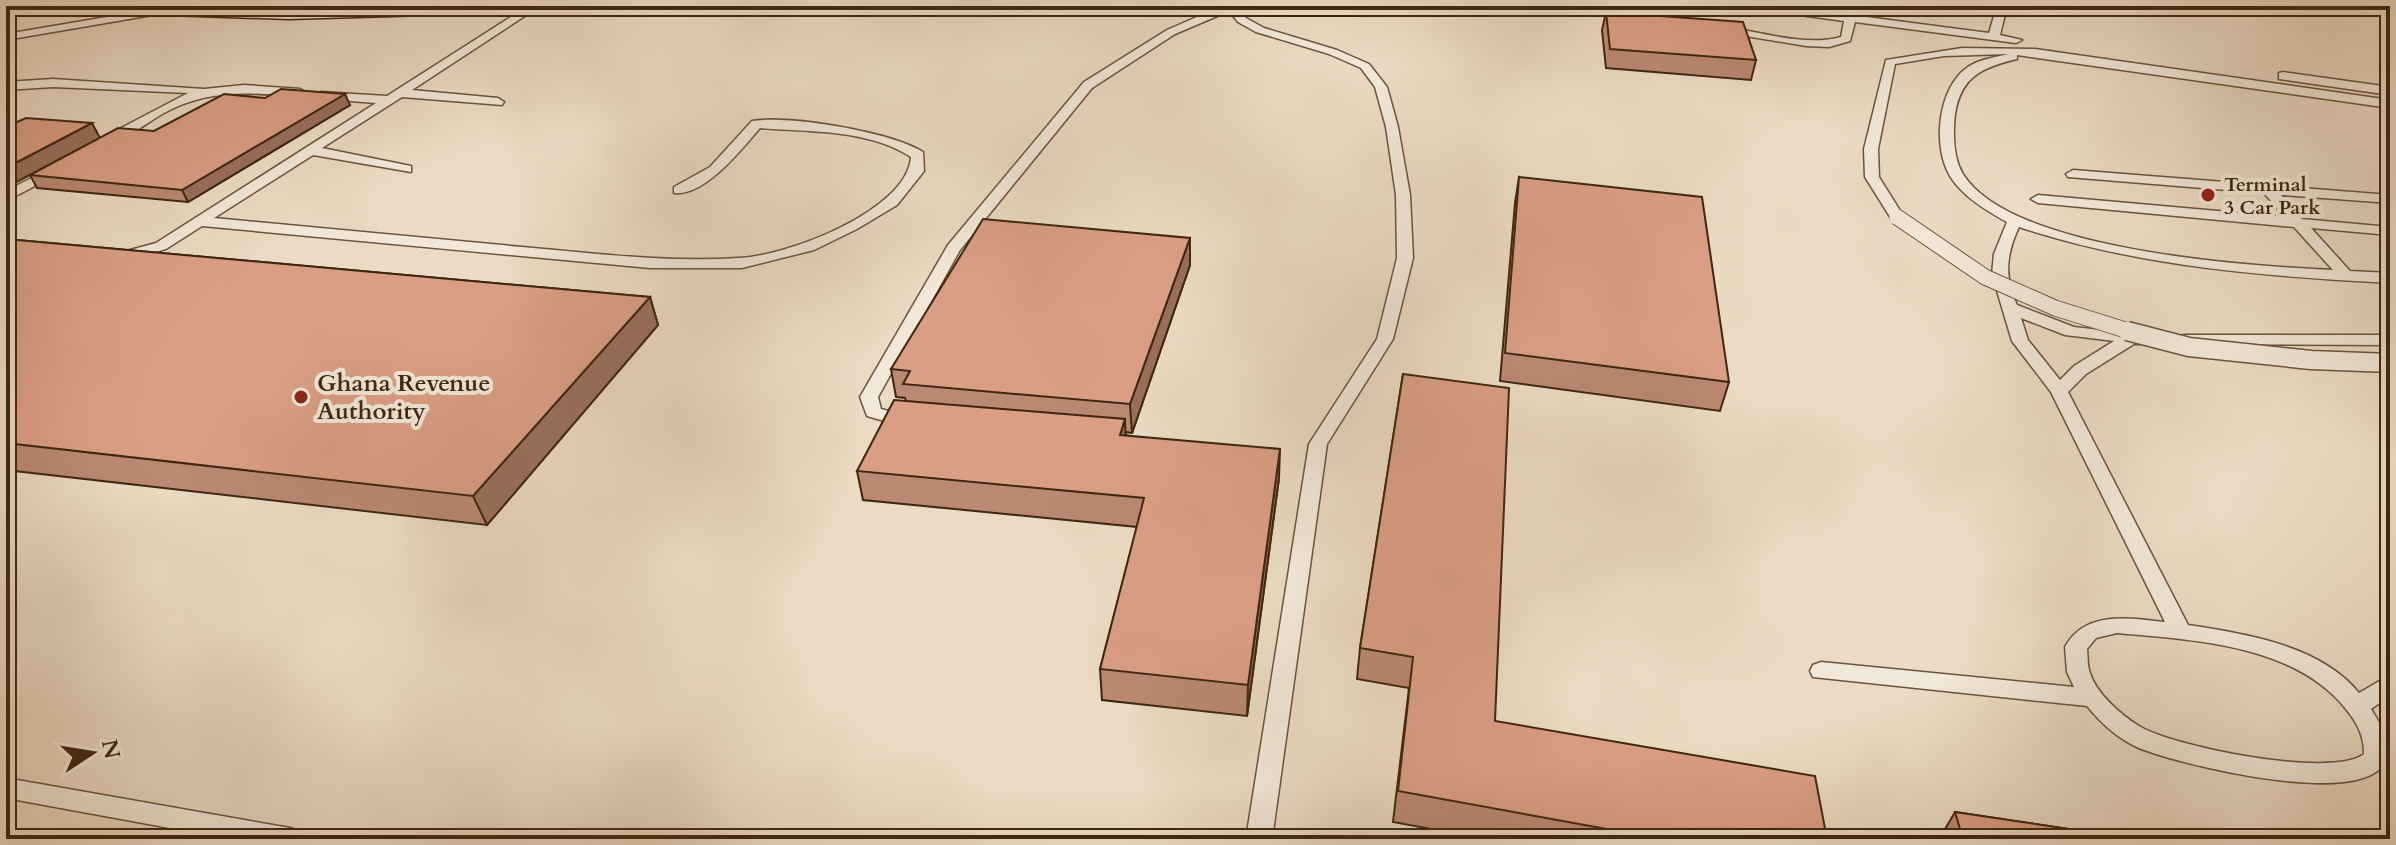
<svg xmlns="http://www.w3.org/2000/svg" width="2396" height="845" font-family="Cardo,serif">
<rect width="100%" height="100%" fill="#ebdbc4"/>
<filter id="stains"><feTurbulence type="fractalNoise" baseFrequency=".0025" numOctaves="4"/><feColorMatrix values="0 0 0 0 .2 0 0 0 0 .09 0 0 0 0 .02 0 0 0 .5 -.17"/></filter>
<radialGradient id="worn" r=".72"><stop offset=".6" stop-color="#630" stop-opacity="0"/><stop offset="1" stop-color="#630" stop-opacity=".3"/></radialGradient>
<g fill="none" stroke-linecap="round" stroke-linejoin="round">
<g stroke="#69543d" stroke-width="3">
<g id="service">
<path d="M528 6H540L412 90 498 98 504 102 502 105 402 97 322 148 411 166V172L313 155 214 218C317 228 419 237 522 247 594 253 666 263 739 258 787 256 907 211 911 157 869 129 809 132 760 128 742 149 704 197 674 193V187L710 167 752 121C790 115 891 132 923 152L924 171 897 205 857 229 814 250 742 268H650L202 226 166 249 124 261 116 256 119 253 156 243 376 103 325 99 319 95 321 92 387 96Z"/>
<path d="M1222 6H1236L1246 18 1264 28 1337 50 1369 64 1387 87 1398 127 1410 195 1413 258 1393 339 1327 444 1272 839H1246L1309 444 1377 339 1397 258 1396 195 1386 127 1375 87 1361 68 1329 54 1256 32 1238 22 1229 11 1175 34 1092 88 960 250 878 397 881 409 914 418 917 422 914 426 908 428 867 416 860 397 948 245 1084 82 1167 30Z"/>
<path d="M1752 6H1782L1989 33 1997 6H2007L2000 35 2022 40 2016 43 1855 22 1850 41 1829 47 1806 46 1722 32 1720 30 1726 27C1761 32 1806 47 1841 37L1844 21 1757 9Z"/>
<path d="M166 7 171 10 170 12 6 40V34Z"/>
<path d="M1962 48 2035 49 2390 100V108L2017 55V59C1983 67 1961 76 1955 114 1953 132 1953 158 1963 174 2011 251 2248 266 2333 270L2294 227 2038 203 2031 199 2038 195 2285 217 2264 193 2068 177 2066 174 2073 170 2390 195V203L2281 195 2302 219 2390 227V235L2311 228 2350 271 2390 273V283C2263 276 2141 267 2019 227 2006 254 2004 277 2017 305L2074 327 2153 336 2155 340 2153 344H2134L2086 374 2068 392 2188 625C2246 634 2320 645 2359 693L2390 675V696L2371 709C2380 724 2393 742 2386 760 2366 811 2178 764 2139 748 2118 739 2101 723 2087 706L1813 677 1810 671 1813 665 1821 662 2074 687 2067 672 2065 647C2085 610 2129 618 2165 622L2051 392 2012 341 1992 274 1994 254 2007 222C1987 211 1962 196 1950 176 1932 146 1938 87 1968 67 1980 59 1996 57 2009 54L1944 56 1895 64 1878 149 1879 177 1904 217 1902 220H1892L1865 177 1864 149 1886 60ZM2021 318 2065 335 2114 341 2074 366 2060 380 2028 340ZM2117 633C2193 640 2294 644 2346 709 2357 723 2364 735 2364 754 2333 779 2173 747 2139 726 2121 715 2096 693 2090 673 2087 665 2088 657 2087 649L2096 638Z"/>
<path d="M2283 72 2390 87V95L2279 79V73Z"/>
<path d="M53 79 204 89 244 85 300 89 306 93 300 97C251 92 208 89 164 113 146 123 129 138 109 144L104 143V137L188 93 53 87 6 90V82Z"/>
<path d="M55 166 62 170 60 173 6 201V191Z"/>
<path d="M2185 335H2390V345L2179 344 2177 340 2179 336Z"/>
<path d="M6 778 290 828 299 831 303 839H230L6 798Z"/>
</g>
</g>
<g stroke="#3e2710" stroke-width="3">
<path id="secondary" d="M126 6H474L470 12 461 14 289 19 139 14 130 12Z"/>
</g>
<use href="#service" fill="#f2e8d9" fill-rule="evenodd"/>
<use href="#secondary" fill="#f2e8d9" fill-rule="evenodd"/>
<g stroke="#69543d" stroke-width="17" stroke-linecap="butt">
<path id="service-bridge-far1" d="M1897 217 1985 277 2055 308 2135 333"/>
</g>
<g stroke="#69543d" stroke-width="21" stroke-linecap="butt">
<path id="service-bridge" d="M2127 331 2189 347 2311 360 2390 363"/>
</g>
<use href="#service-bridge-far1" stroke="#f2e8d9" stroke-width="15"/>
<use href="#service-bridge" stroke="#f2e8d9" stroke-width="18"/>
</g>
<g fill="#bb8872" stroke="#3e2710" stroke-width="2">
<path d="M1606 12 1756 60 1751 80 1606 68 1602 30Z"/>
<path d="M350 105 188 202 37 188 30 175Z"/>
<path d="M1519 177 1729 382 1720 411 1500 381 1515 203Z"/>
<path d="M1190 238V265L1132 433 1126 432V435L1279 478 1247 716 1102 700 1100 669 1137 527 863 500 857 471 906 401 905 398 896 397 891 369Z"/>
<path d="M6 239 650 297 658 325 487 525 6 470Z"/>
<path d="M1403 374 1495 721 1827 839H1485L1393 822 1409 688 1357 679 1360 648Z"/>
<path d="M1955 812 2136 839H1941V836Z"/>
</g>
<g fill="#996f5c" stroke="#3e2710" stroke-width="2">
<path d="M345 94 350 105 188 202 182 190Z"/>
<path d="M92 123 100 138 11 185 6 178V168Z"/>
<path d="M1190 238V265L1132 433 1130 404Z"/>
<path d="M650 297 658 325 487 525 473 496Z"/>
<path d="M1125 419 1126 448 1120 435Z"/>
<path d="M1280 449 1279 478 1247 716 1248 685Z"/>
</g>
<g fill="#da9e84" stroke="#3e2710" stroke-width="2">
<path d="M1606 12 1743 22 1756 60 1610 49Z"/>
<path d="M281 89 345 94 182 190 30 175 118 128 154 131 224 94 265 98Z"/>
<path d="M26 118 92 123 6 168V127Z"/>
<path d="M1519 177 1702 197 1729 382 1505 353Z"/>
<path d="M983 219 1190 238 1130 404 903 384 910 371 891 369Z"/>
<path d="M6 239 650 297 473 496 6 443Z"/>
<path d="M1403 374 1509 388 1495 721 1815 776 1827 839H1662L1398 791 1413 657 1360 648Z"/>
<path d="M894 400 1125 419 1120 435 1280 449 1248 685 1100 669 1144 498 857 471Z"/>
<path d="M1955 812 2136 839H1963Z"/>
</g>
<g fill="#8f2418" stroke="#f2e8d9" stroke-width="3">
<circle cx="2208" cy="195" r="8"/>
<circle cx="301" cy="397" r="8"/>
</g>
<g text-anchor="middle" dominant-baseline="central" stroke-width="8" stroke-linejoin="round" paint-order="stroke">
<g font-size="20" font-weight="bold" fill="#3e2710" stroke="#f2e8d9" text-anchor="start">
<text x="2224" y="184">Terminal<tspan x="2224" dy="23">3 Car Park</tspan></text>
</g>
<g font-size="24" font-weight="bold" fill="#3e2710" stroke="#f2e8d9" text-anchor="start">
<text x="317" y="383">Ghana Revenue<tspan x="317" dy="28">Authority</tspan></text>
</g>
</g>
<rect width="2396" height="845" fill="none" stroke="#ebdbc4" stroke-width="32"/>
<rect x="8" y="8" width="2380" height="829" fill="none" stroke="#3e2710" stroke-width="4"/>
<rect x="16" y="16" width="2364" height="813" fill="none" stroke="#3e2710" stroke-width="2"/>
<g transform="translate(92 753) rotate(78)" stroke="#f2e8d9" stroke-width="6" paint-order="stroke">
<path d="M0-6L14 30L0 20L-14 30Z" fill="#3e2710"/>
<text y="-12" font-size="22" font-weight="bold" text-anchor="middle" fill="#3e2710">N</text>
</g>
<rect width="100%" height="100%" filter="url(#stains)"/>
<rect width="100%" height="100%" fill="url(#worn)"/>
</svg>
